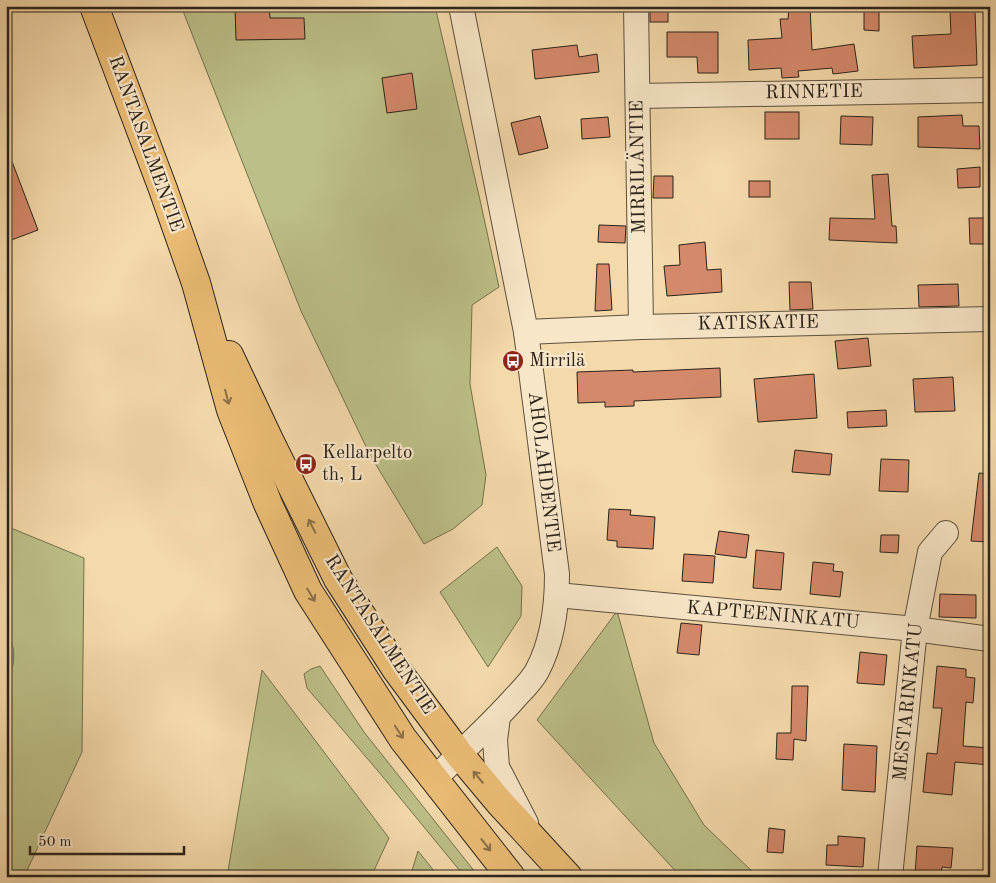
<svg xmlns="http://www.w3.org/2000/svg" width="996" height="883" font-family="'Old Standard TT',serif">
<rect width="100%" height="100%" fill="#f4d9aa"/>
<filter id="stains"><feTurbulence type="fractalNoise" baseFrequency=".004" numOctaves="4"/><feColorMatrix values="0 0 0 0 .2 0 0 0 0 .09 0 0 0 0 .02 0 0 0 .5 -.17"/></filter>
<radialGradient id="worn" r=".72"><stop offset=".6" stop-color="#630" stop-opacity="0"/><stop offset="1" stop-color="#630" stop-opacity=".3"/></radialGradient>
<g fill="#bcbf87" stroke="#747150">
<path d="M181 6H435L480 200 499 287 472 305 470 384 486 475 482 505 453 529 424 544 370 455 301 311Z"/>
<path d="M6 526 84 558 82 752 24 877H6V689C13 668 19 651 6 631Z"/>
<path d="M497 547 522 586 521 616 488 667 440 592Z"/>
<path d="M617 611 654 743 704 825 758 877H681L537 720Z"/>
<path d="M320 666 364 732 479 877H465L378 771 307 688 304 674 311 669Z"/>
<path d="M262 670 389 838 371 877H227Z"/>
<path d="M418 851 439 877H410Z"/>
</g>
<path fill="#9dbba4" stroke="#6f7e6d" d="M6 631C19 651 13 668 6 689Z"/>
<g fill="#d4896b" stroke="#2b231a">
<path d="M235 6H269L270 18H304L305 39 236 40Z"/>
<rect x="650" y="6" width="18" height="16"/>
<path d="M789 6H810L812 50 854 44 858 71 833 74 832 68 798 71 799 77 782 78 781 68 749 70 748 40 782 38 780 19H788Z"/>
<path d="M864 7 879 8V31L864 30Z"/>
<path d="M975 10 977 65 914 68 912 36 951 34 950 11Z"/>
<path d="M667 32H718V73H698L697 57H667Z"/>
<path d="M577 45 579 57 597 54 599 72 535 79 532 50Z"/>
<path d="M412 73 417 109 387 113 382 78Z"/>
<rect x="765" y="112" width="34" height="27"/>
<path d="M962 115 963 126H979L980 149 918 147V117Z"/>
<path d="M540 116 548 148 519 155 511 123Z"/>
<path d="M841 116 873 117 872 145 840 144Z"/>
<path d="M608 117 610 137 582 139 581 119Z"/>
<path d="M6 151H8L38 230 6 242Z"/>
<path d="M980 167V187L958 188 957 169Z"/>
<path d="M888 174 892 226H896L897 243 829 240 830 218 875 219 872 175Z"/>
<path d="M654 176H673V198H653Z"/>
<rect x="749" y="181" width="21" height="16"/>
<path d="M969 218H985L986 244H970Z"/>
<path d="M599 225 626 226 625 243 598 242Z"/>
<path d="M705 242 707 270 721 269 722 292 667 296 664 266 680 265 679 245Z"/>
<path d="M597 264H609L612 310 595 311Z"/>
<path d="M789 282H811L813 309 790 310Z"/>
<path d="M958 284 959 306 919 307 918 285Z"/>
<path d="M868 338 871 366 838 369 835 341Z"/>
<path d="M720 368 721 397 634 401V406L605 407V402L578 403 577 372 633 370V372Z"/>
<path d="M814 374 817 418 758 422 754 379Z"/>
<path d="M953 377 955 411 915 412 913 379Z"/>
<path d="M886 410 887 426 848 428 847 412Z"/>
<path d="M795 450 832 454 830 475 792 472Z"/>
<path d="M881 459 909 460 908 492 879 491Z"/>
<path d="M979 473 990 474V542L971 541Z"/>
<path d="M609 509 631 510 630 515 655 517 653 549 617 547V541L607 540Z"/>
<path d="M719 531 749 535 746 558 715 554Z"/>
<path d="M881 535H899L898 553 880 552Z"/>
<path d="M756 550 784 553 781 590 753 588Z"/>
<path d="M684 554 715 556 713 583 682 581Z"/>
<path d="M813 562 834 564 833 571 843 572 840 597 810 594Z"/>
<path d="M940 594 976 595V618L939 617Z"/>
<path d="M681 623 702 625 699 655 677 653Z"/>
<path d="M860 652 887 655 884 685 857 683Z"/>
<path d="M937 666 966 669V677L975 678 973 703 966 702 963 746 990 748V765L955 762 952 795 923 792 927 753 937 754 942 708H933Z"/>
<path d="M792 686H808L806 741 794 739 793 760 776 759 777 733H791Z"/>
<path d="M844 744 877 746 875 792 842 790Z"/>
<path d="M769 828 785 830 783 853 767 852Z"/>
<path d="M838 836 865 838 863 867 826 865 827 845H838Z"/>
<path d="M917 846 953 848 951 868 942 867 941 877 915 875Z"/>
</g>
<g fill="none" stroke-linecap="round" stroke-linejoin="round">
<g stroke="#5d503e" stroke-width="26">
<g id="minor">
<path d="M636 6 641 327"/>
<path d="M638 96 990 90"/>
<path d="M526 332 641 327 990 319"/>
<path d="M557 595 915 629 990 639"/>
<path d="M498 717 495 740 497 767 526 823"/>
<path d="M435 779C460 752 488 728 513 700 521 691 531 682 537 671 553 641 557 608 557 574L526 332 461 6"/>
<path d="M890 877 915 629 930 552 946 533"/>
</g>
</g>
<g stroke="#2b231a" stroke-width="30">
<g id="highway">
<path d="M94 6 163 189 196 283 231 410 268 504 308 591 403 739 511 877"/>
<path d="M229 355 270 442 338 579 396 669 459 754 500 803 568 877"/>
</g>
</g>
<use href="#minor" stroke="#f8e6c8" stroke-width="24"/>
<use href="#highway" stroke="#eabc75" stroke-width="28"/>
</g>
<defs><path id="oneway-shaft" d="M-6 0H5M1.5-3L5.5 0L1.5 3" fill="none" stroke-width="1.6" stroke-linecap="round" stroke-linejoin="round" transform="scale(1.25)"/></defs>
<g stroke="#8a7048">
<use href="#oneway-shaft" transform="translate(227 397) rotate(75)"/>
<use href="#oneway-shaft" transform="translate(312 526) rotate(-117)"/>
<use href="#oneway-shaft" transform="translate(311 595) rotate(59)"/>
<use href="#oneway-shaft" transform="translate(399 732) rotate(57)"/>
<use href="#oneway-shaft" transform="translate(478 777) rotate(-130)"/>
<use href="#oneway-shaft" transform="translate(486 845) rotate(52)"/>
</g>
<defs>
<g id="bus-disc" transform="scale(1.125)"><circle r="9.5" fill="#8f2418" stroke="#f8e6c8"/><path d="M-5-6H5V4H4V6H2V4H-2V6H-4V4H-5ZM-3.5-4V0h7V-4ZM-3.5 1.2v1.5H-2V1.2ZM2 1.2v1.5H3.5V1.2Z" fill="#fff"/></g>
</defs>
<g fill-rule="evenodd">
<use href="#bus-disc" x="513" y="361"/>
<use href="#bus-disc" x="306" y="464"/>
</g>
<g text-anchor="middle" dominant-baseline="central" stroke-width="4.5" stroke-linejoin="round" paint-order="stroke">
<g font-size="19" fill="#2b231a" stroke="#f8e6c8">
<text transform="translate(814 93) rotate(-1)">RINNETIE</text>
<text transform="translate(145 144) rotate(70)">RANTASALMENTIE</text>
<text transform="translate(639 167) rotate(-91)">MIRRILÄNTIE</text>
<text transform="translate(758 324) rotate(-1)">KATISKATIE</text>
<text transform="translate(543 472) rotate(83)">AHOLAHDENTIE</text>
<text transform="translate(773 616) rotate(5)">KAPTEENINKATU</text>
<text transform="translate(379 635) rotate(57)">RANTASALMENTIE</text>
<text transform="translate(909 702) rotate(-84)">MESTARINKATU</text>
</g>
<g font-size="19" fill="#2b231a" stroke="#f8e6c8" text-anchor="start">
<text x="529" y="361">Mirrilä</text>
<text x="322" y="453">Kellarpelto<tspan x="322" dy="22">th, L</tspan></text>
</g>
</g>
<rect width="996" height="883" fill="none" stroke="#f4d9aa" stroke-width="25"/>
<rect x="8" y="8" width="981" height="868" fill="none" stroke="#2b231a" stroke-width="2.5"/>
<rect x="12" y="12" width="971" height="858" fill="none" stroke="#2b231a"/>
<path d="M30 846v8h154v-8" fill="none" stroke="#2b231a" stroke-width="2.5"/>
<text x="38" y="846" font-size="15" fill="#2b231a" stroke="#f8e6c8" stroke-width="4" paint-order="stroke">50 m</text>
<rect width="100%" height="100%" filter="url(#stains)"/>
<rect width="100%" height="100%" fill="url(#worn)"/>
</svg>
